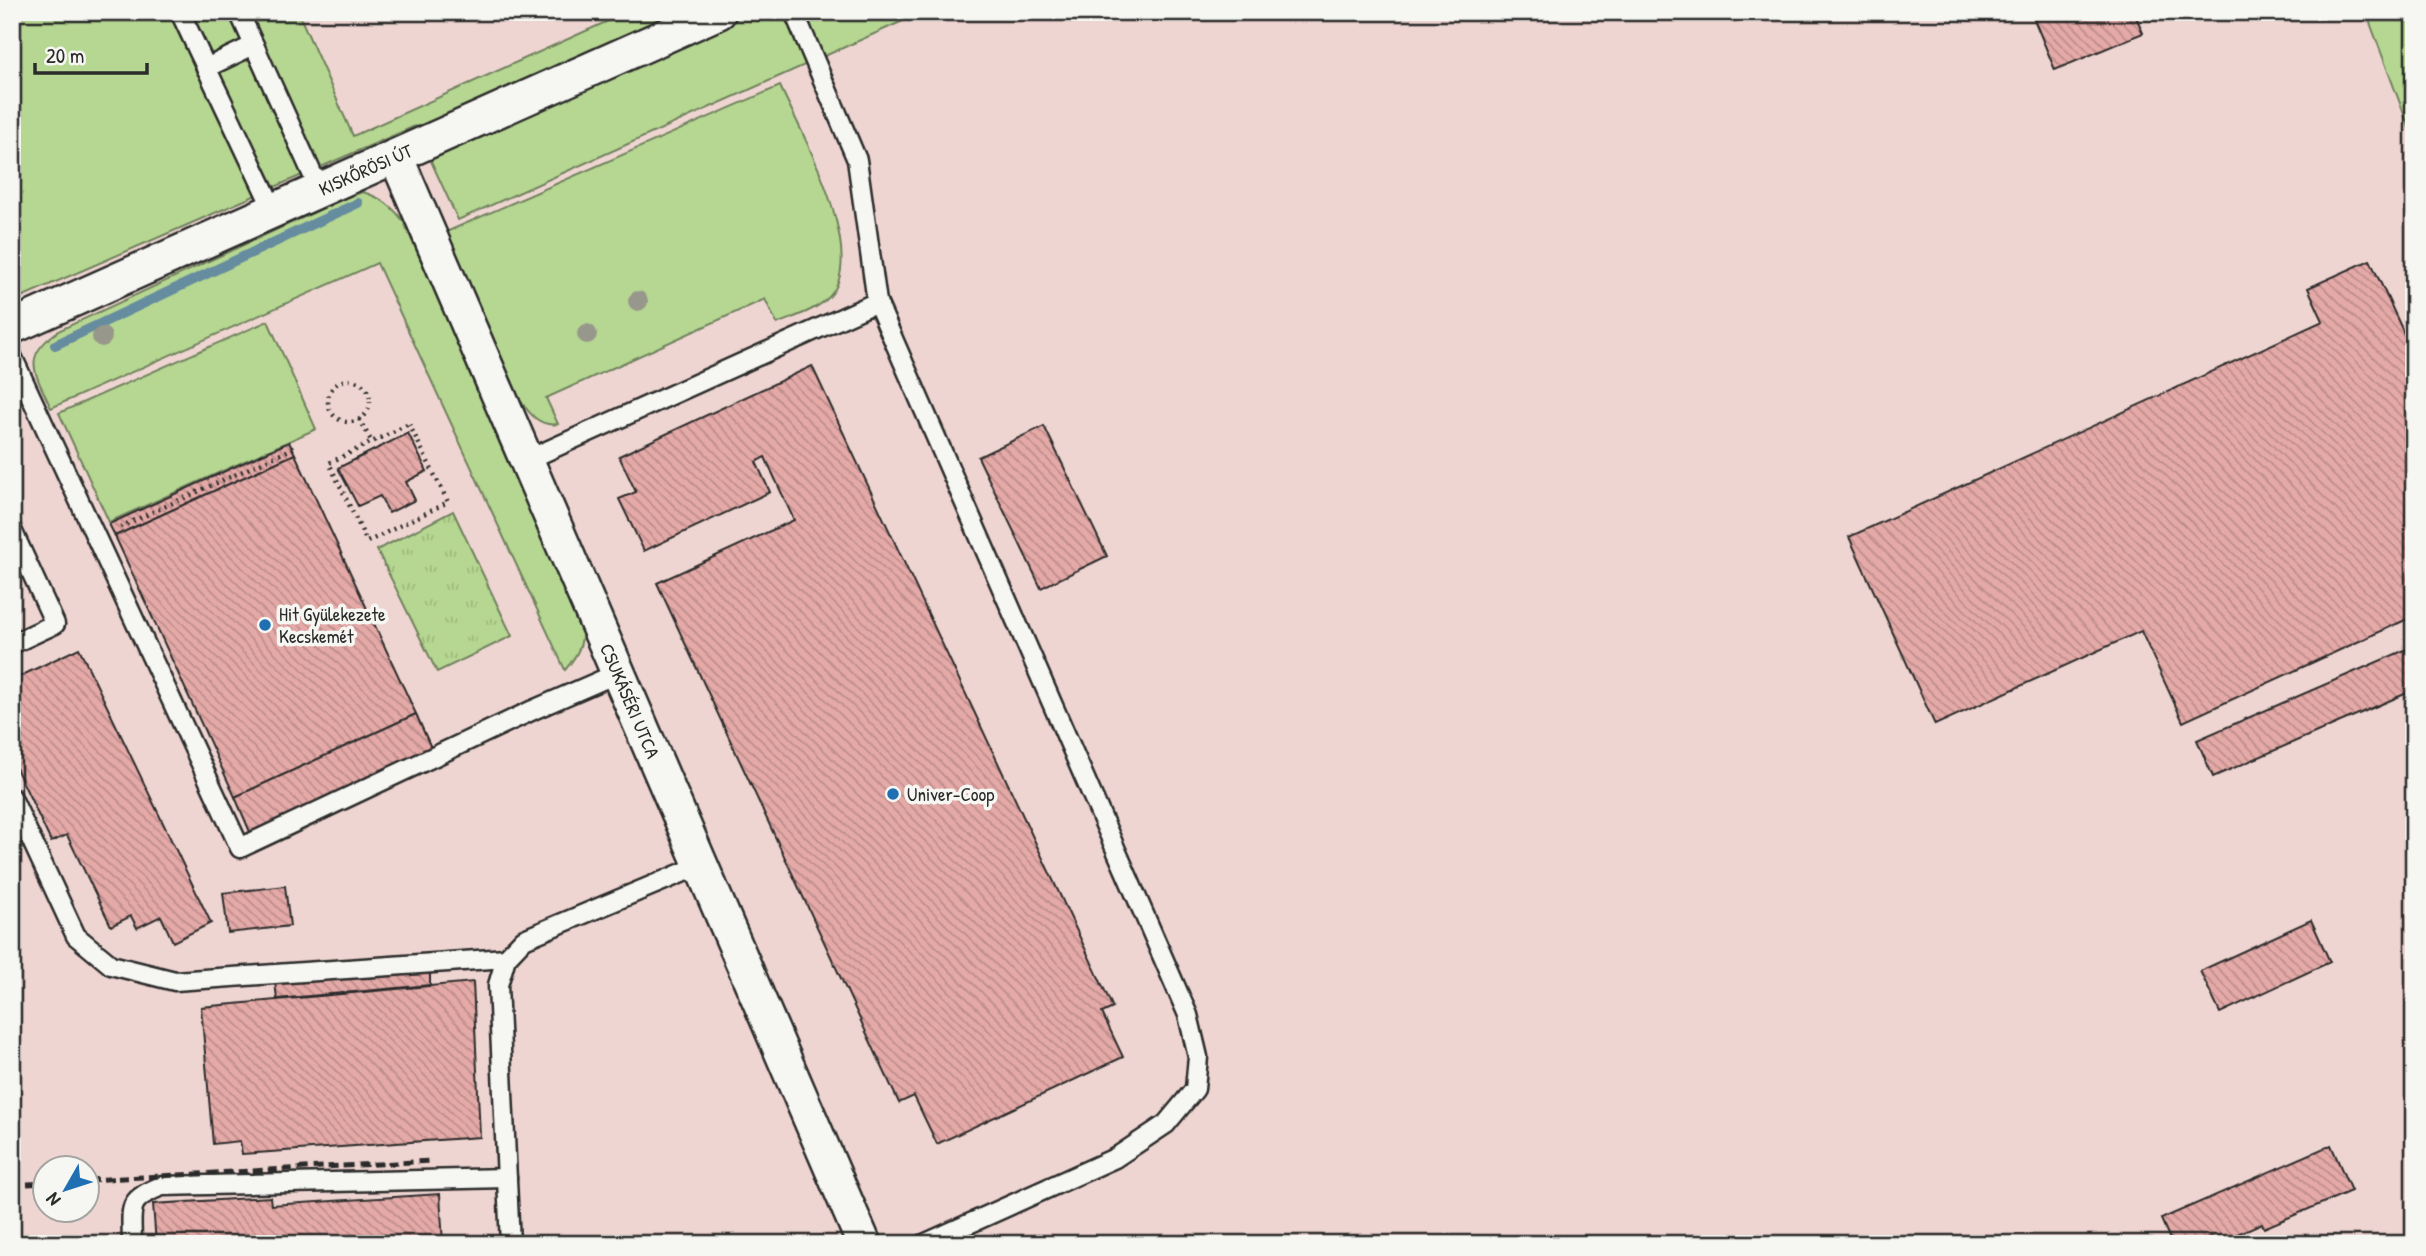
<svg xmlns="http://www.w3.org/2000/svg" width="2426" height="1256" font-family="'Patrick Hand',sans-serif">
<defs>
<pattern id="park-tufts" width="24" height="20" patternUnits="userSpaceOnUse" patternTransform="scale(1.75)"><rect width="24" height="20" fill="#b6d791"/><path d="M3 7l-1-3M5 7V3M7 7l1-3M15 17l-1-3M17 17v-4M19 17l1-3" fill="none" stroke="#9db97d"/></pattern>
<pattern id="building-back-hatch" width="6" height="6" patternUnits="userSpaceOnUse" patternTransform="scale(1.75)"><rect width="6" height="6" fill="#e5aaa8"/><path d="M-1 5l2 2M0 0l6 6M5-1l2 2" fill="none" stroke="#ba8b89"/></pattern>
</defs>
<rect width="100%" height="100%" fill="#f3e7e3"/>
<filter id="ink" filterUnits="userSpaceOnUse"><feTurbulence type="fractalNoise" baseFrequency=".0143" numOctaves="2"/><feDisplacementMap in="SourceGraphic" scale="14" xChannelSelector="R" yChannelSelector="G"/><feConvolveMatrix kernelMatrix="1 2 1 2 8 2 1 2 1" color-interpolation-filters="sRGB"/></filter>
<g filter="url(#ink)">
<g fill="#efd5d1" fill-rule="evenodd">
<path d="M298 12H628L353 136Z"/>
<path d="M923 12H2366L2414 142V1244H12V301L415 126 458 220ZM46 1168H88V1210H46Z"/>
</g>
<g fill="#b6d791" stroke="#70815e" stroke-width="2">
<path d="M12 12H298L353 136 628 12H923L458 220 415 126 12 301Z"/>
<path d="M2366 12H2414V141Z"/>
<path d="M780 86C800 130 870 255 829 297 817 310 793 317 777 324L765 299 546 398 558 424C539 427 529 413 520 400L446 232Z"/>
<path d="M363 192C382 198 392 206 404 222L579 617C587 638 579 654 565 670L377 263 51 408C34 371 21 356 60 330L347 197Z"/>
<path d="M268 321 316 429 109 522 59 413Z"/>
</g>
<path fill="url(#park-tufts)" stroke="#70815e" stroke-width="2" d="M453 511 512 636 437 672 377 550Z"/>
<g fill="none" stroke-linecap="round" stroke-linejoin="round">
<path stroke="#658c9f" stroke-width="10" d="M55 345 358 203"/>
</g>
<g fill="url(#building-back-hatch)" stroke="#2b2b2b" stroke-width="2">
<path d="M1871 12H1891L1874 20Z"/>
<path d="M2031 12H2134L2143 33 2055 70Z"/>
<path d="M2370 260 2414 355V616L2183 722 2141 631 1935 725 1849 537 2323 321 2308 288Z"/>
<path d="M812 366 1113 1008 1102 1013 1123 1057 937 1144 914 1096 899 1103 657 583 794 520 765 457 756 462 770 492 644 551 619 499 636 492 619 456Z"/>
<path d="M1044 426 1107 556 1041 588 978 457Z"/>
<path d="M408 433 427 471 406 482 415 500 389 513 380 496 358 506 338 468Z"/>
<path d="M289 442 295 454 115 536 109 524Z"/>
<path d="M295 454 416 714 235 797 115 536Z"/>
<path d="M2414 646V690L2213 777 2197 740Z"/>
<path d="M79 648 211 923 173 942 161 916 137 928 131 916 111 926 67 835 51 842 16 768 12 769V680Z"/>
<path d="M416 714 432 750 250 832 235 797Z"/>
<path d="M285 886 290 926 228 933 223 893Z"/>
<path d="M2311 920 2330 962 2220 1013 2200 971Z"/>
<path d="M430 970V985L277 999 275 982Z"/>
<path d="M473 982 480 1137 242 1154 240 1141 213 1144 201 1007Z"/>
<path d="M2331 1145 2351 1191 2264 1228 2262 1223 2215 1244 2211 1237 2195 1244H2172L2161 1219Z"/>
<path d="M440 1194 443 1244H156L153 1204 270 1197 271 1205Z"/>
</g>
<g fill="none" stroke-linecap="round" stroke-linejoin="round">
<g stroke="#2b2b2b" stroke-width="23">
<g id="service">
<path d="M180 12 274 211"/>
<path d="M239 12 320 191"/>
<path d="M794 12 857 160 877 302 1188 1015 1198 1057 1195 1089 1166 1124 1115 1158 924 1244"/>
<path d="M206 68 254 45"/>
<path d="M12 356 240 848 533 710 618 673"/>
<path d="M527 460 877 302"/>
<path d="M12 530 55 624 12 644"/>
<path d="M12 798 76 936 111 965 175 981 506 958"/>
<path d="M132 1244C132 1208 125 1200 162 1186L507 1178"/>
<path d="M510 1244 498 985 506 958 524 939 701 865"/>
</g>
</g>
<g stroke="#2b2b2b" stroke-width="38">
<g id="minor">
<path id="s1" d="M396 157 864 1244"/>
<path id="s2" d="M12 327 719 12"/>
</g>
</g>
<g stroke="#2b2b2b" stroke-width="4.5" stroke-dasharray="2 5" stroke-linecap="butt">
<circle cx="349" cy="401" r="21"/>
<path d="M359 419 372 442"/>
<path d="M409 424 448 502 367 542 329 463Z"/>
<path d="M120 527 298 446"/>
</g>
<use href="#service" stroke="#f6f6f2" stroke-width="18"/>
<use href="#minor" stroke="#f6f6f2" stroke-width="33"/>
<g stroke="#2b2b2b" stroke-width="5" stroke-dasharray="10 5" stroke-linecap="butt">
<path d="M88 1180 432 1161"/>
<path d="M12 1185 46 1183"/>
</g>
</g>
<g fill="#98978c">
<circle cx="638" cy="301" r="10"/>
<circle cx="587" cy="334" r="10"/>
<circle cx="102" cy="337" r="10"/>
</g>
</g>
<g fill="#1f6fb2" stroke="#f6f6f2" stroke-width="2.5">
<circle cx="265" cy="625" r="7"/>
<circle cx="893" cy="794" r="7"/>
</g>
<g text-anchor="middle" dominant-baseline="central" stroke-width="7" stroke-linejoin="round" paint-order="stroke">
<g font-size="19" fill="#2b2b2b" stroke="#f6f6f2">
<text stroke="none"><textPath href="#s2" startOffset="387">KISKŐRÖSI ÚT</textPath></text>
<text stroke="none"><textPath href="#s1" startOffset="592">CSUKÁSÉRI UTCA</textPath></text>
</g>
<g font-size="19" fill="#2b2b2b" stroke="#f6f6f2" text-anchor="start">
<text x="279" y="614">Hit Gyülekezete<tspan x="279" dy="22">Kecskemét</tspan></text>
<text x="907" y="794">Univer-Coop</text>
</g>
</g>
<rect width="2426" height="1256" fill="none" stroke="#f6f6f2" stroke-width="42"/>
<rect x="21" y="21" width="2384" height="1214" fill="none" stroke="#2b2b2b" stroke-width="2.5" filter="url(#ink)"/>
<g transform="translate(66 1189) rotate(231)"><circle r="33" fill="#f6f6f2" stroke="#a5a5a2" stroke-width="2"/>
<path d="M0-5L12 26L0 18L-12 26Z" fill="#1f6fb2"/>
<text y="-10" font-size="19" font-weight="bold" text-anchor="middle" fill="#2b2b2b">N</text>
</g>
<path d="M35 63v10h112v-10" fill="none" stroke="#2b2b2b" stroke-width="3.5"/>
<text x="46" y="63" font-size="21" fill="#2b2b2b" stroke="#f6f6f2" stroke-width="5" paint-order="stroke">20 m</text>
</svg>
